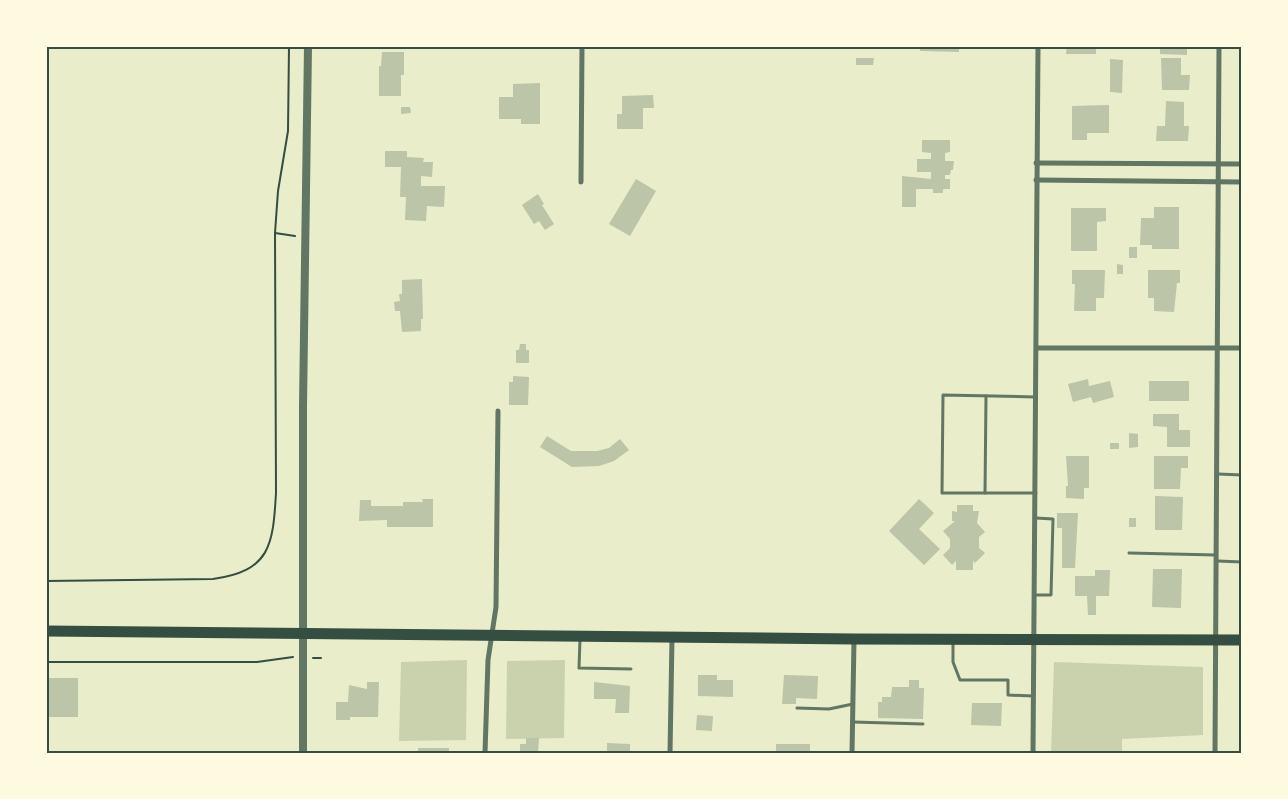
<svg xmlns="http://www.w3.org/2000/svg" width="1288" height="799" font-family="Mulish,sans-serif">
<rect width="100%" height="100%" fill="#e9edc9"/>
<g fill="#cad2ad">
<path d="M467 660 466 740 399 741 401 662Z"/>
<path d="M565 660 564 738 506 739 507 661Z"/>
<path d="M1054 662 1203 667V735L1122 739V753H1051Z"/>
</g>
<g fill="#bcc5a7">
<path d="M920 46H959V52L920 51Z"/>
<path d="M1067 46H1096V54H1066Z"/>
<path d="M1160 46H1187V55L1160 54Z"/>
<path d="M382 52H404V75H401V96H379V66H381Z"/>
<path d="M856 58H874L873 65H856Z"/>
<path d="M1161 58H1181V75H1190L1189 90H1162Z"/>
<path d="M1110 59 1123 60 1122 93 1110 92Z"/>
<path d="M540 83V124H521V119H499V97H513V84Z"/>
<path d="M653 95 654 108H643V129H617V114H622V96Z"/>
<path d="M1166 101 1184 102V126H1189L1188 141H1156L1157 126H1165Z"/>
<path d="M1109 105V133H1087V140H1072V106Z"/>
<path d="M401 107H410L411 113 401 114Z"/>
<path d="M922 140H950V152L945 153V161H954L953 170H951L950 175H945V179H950V189H943V193H933V189H916V207H902V176L931 179V172H917V159H931V153L922 152Z"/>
<path d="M385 151H407V157L424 158 423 162H433L432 177 421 176V186H445L444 207 427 206 426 221 405 220 406 197H400L401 167H385Z"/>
<path d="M636 179 656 191 630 236 609 224Z"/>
<path d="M538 194 544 204 542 205 554 224 545 230 539 221 534 224 522 205Z"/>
<path d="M1154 207H1179V249H1152V245H1140L1141 218H1154Z"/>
<path d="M1071 208H1106V221L1097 222V251H1071Z"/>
<rect x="1129" y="247" width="8" height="11"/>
<path d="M1117 264 1123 265V274H1117Z"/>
<path d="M1072 270H1105L1104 298H1096V311H1074L1075 284H1072Z"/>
<path d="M1148 270H1180V283H1177L1174 312 1154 311V298H1148Z"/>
<path d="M422 279 423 319H421V331L402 332 400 311H395L394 302 400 301 399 294H402V280Z"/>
<path d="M520 344H526V350H529V363H516V350H519Z"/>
<path d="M513 376 529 377 528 405H509V382H513Z"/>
<path d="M1088 379 1089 386 1110 381 1114 397 1093 403 1091 397 1073 402 1068 384Z"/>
<rect x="1149" y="381" width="40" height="20"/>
<path d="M1153 414H1179V430H1190V447H1167V427L1153 426Z"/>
<path d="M1129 433 1138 434V447L1129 448Z"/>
<path d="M547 436 571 451H597L609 448 620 439 629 450 614 461 599 466 572 467 540 447Z"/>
<rect x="1110" y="443" width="9" height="6"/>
<path d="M1066 456H1089V488H1084V499L1066 498V486H1068Z"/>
<path d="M1154 456H1188V468H1181L1180 489H1154Z"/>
<path d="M1155 496 1183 497 1182 530H1155Z"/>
<path d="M422 499H433V527H387V520L359 521 360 500H371V506H403V502H423Z"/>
<path d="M919 499 934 513 919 529 940 549 924 565 889 531Z"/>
<path d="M957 505H973V511H979L977 523 985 532 979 537V548L985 553 975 563 973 561V570H956V561L952 565 943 555 950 548V539L943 531 955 521H952V511L957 512Z"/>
<path d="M1057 513H1078L1075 568H1062V528H1057Z"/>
<rect x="1129" y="518" width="7" height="9"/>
<path d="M1153 569H1182L1181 608 1152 607Z"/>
<path d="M1095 570H1110L1109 596H1096V615H1088L1087 596H1075V576H1095Z"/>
<path d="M698 675H717V680H733V697L698 696Z"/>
<path d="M784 675 818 676 817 699 796 698V704H782Z"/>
<rect x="47" y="678" width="31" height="39"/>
<path d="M909 680H919V688H924L923 719 878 718V702H882V697H891L892 687H909Z"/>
<path d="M367 682H379L378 717H350V720H336V702H348L349 685 367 689Z"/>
<path d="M594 682 630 686 629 713H615L616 699H594Z"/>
<path d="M972 703H1002L1001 726 971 725Z"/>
<path d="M697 715 713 716 712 731 696 730Z"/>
<path d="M526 738H539L538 753H520V744H526Z"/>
<path d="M607 743 630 744V753H607Z"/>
<rect x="776" y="744" width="34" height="9"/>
<rect x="418" y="748" width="31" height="5"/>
<rect x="339" y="751" width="29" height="2"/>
</g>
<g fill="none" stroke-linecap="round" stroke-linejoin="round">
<g stroke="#344e41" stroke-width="2">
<path d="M275 233 295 236"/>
<path d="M46 581 213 579C270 571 273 546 276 493L275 233 278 191 288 131 289 46"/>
<path d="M313 658H321"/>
<path d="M46 662H257L293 657"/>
</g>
<g stroke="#617663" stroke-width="3">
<path d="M1218 474 1242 475"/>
<path d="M985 493 986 396"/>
<path d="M1036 493H942L943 395 1036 397"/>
<path d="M1129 553 1216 555"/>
<path d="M1218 561 1242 562"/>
<path d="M1035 595H1051L1053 519 1036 518"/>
<path d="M580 639 579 668 631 669"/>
<path d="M953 641V662L960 680H1008V695L1033 696"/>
<path d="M797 708 829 709 853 704"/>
<path d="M853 722 923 724"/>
</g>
<g stroke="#617663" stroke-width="5">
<path d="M1036 163 1242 164"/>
<path d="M1036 180 1242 182"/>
<path d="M581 182 582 46"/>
<path d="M1037 348H1242"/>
<path d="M485 753 488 660 496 607 498 411"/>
<path d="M670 753 672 638"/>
<path d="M852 753 854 640"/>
<path d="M1033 753 1038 46"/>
<path d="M1215 753 1219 46"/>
</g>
<path stroke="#617663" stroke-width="8" d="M303 753V406L308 46"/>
<path stroke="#344e41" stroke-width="11" d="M46 631 854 639 1242 640"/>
</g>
<rect width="1288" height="799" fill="none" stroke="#fefae0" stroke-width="95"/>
<rect x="48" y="48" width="1192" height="704" fill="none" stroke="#344e41" stroke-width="2"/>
</svg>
